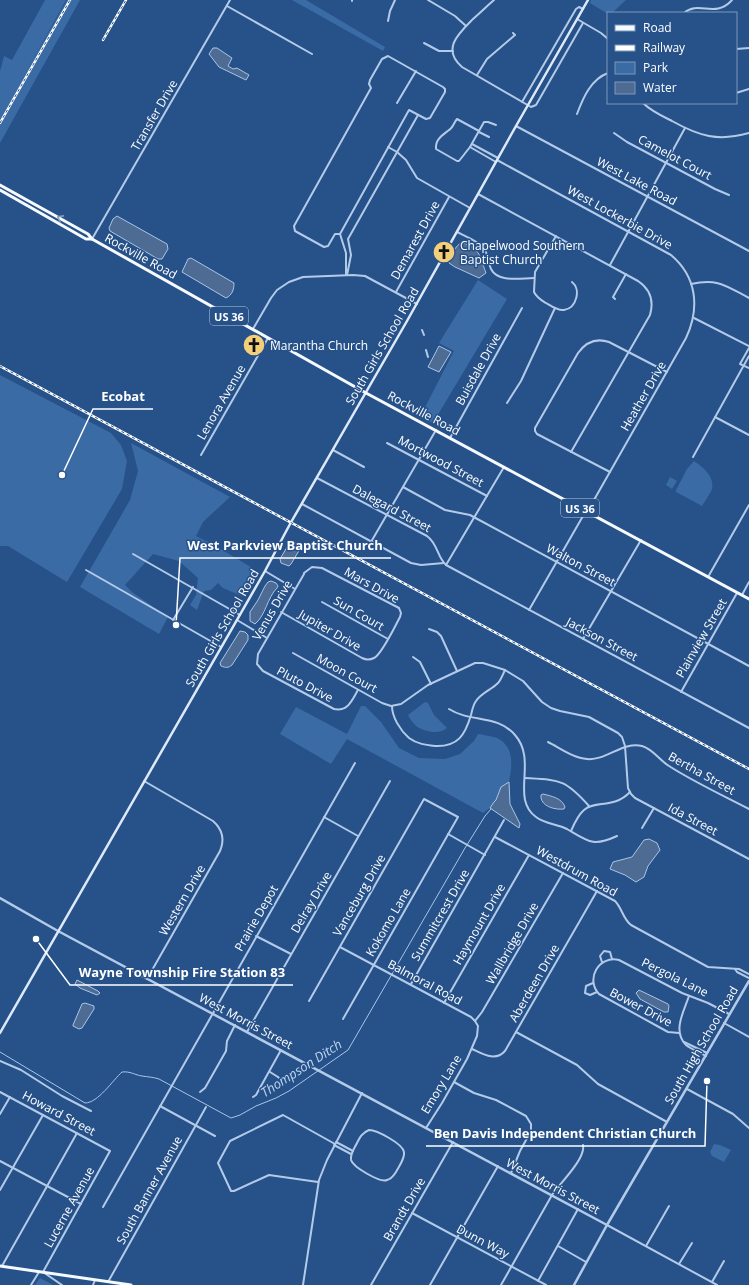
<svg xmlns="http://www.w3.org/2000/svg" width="749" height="1285" font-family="'Open Sans',sans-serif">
<rect width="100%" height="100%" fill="#265189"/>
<g fill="#3b6ba5">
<path d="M45 0H66L24 76 67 0H80L0 143V71L4 56 12 60Z"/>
<path d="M292 0H306L385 47 383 51Z"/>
<path d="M591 0H626L612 13 608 14 590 3Z"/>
<path d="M478 280 507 299 433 423 420 417 454 351 439 343Z"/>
<path d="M0 375 111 433 121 445 127 461 122 489 67 582 8 546H0Z"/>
<path d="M131 443 230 497 203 522 196 536 214 545 254 569 244 597 223 588 218 583 211 590 204 591 197 610 190 605 196 595 198 578 179 561 153 554 125 585 132 592 168 617 159 634 80 587 130 500 138 471Z"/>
<path d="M694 461C703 467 715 477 712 489 710 494 705 501 702 506L676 492V490L687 469Z"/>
<path d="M670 477 677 481 672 489 666 485Z"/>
<path d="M425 702 428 703 434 715 447 728C440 735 424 732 416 726 413 723 410 719 408 715Z"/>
<path d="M361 706H365L381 722 399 748 419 758 445 759 460 754 474 741 478 734C484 735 491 736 497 738 515 747 512 766 509 782L501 787 496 801 494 802 490 808 483 813 347 739 331 764 280 734 296 707 347 734Z"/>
<path d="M714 1144 720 1145 731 1150 724 1162 712 1156 710 1152Z"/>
<path d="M40 1278 53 1285H35Z"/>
</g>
<g fill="#4e6b93" stroke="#a8c6ea">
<path d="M213 48H217L232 58 228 66 233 69 237 68 249 75 246 80 219 67 209 54Z"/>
<path d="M117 216 167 244 168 249 162 259H158L110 231 109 228 113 219Z"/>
<path d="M462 242C482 251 479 255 486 273L479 278 455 267 449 263C450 256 456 245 462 242Z"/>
<path d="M191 258 234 283C234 290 232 295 226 298L182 272 188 259Z"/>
<path d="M439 346 451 352 439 372 428 367Z"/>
<path d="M290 542 296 543 300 546V549L291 564 289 566 281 563 280 559Z"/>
<path d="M271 581 276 583 278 586 277 588C267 598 266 615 255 624L250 621V612L258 600 265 586 268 582Z"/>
<path d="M240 631 245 632 248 635V640L232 665C228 668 226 668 221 666L220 663Z"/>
<path d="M509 782 510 804 520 824 519 828 490 808 494 802 496 800 501 787Z"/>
<path d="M543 794C551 796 562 798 565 807L564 809C554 810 540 806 541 795Z"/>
<path d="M649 839 657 843 660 850 648 866 644 877 636 882 625 875 610 869 613 862 632 857 644 840Z"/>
<path d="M77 980 98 991 100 993 97 995 80 988 75 984Z"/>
<path d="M639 990 668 1004 669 1006 668 1012H664L640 999 636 993Z"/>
<path d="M85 1003 94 1006V1009L82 1028 79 1029 73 1026V1025L82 1004Z"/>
</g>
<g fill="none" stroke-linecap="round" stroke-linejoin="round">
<path stroke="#a8c6ea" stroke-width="1" d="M0 1052 85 1103C98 1103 113 1080 122 1072 130 1071 135 1075 142 1076 148 1077 153 1077 159 1079L231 1118 240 1115 256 1106 276 1098 289 1091 348 1050 465 848 485 816 491 809"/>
<g stroke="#b3cbe9" stroke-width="2">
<path d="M428 0 455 16 466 26"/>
<path d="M494 0C487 6 480 13 473 19 459 33 441 49 462 67L531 107 536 105 583 23"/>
<path d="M352 1V0"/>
<path d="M227 6 312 54"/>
<path d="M684 13C699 0 715 19 732 0"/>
<path d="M577 19 601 33 608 39"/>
<path d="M388 21 390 11 395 0"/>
<path d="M424 43 439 51H453"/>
<path d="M736 49 749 48"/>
<path d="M388 56 443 87 445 89V92L430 118 426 119 409 110 340 234H335L328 246 324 247 295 231 294 226 371 88 369 84 370 80 382 59Z"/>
<path d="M477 75 487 59 515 35 513 33"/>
<path d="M736 93 749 89"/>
<path d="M522 102 576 9 579 7 583 9"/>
<path d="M397 103 416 71"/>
<path d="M643 103C651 111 662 116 672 121 699 136 718 142 749 133"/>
<path d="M577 114C583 98 591 79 608 73"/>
<path d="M516 126 749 251"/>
<path d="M479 131 457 119C454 122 453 128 449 130 443 135 435 139 436 149L457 161H459L470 147 484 122H488L496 125"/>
<path d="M479 132 489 137"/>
<path d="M614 133 627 142 715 189 729 195"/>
<path d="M472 144 498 158"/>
<path d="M388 147 397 152 406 160 417 178 470 208"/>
<path d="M470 147 496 162"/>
<path d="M497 160 671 255C697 277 700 308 686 338L590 507 583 516 529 610"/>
<path d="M478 194 638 281C650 289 654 301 650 315L571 452"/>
<path d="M457 232C465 236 478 241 484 248 488 254 488 262 491 269 498 283 521 278 534 278"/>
<path d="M340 234 346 253V275"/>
<path d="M556 236 535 272 534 292C537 298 541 300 546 303 551 306 558 311 564 310 577 308 581 289 572 282"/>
<path d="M92 239 230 0"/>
<path d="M610 265 685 128"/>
<path d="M347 275 351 255 348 239 418 115"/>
<path d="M691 284C718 278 726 286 749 298"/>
<path d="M396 292 449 197"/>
<path d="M615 299 613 297 626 274"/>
<path d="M694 318 749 346"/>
<path d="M253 329 271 298 277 290 289 282 303 277 353 275 365 276 417 304"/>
<path d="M422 330 424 335"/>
<path d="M749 348 740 364 749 368"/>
<path d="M426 350 428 357"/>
<path d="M507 403 521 381 555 308"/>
<path d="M715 417 749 435"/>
<path d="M450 438 522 308"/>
<path d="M387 443 487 496"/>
<path d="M333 450 364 467"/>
<path d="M201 455 268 338"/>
<path d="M693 457 749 356"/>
<path d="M610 472 537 434 535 431V428L578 353C586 342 597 338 609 342L667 372"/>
<path d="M317 478 427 536C438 544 437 557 446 565L749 728"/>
<path d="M403 487 445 510 470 515 749 666"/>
<path d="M302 504 411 563 421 565 444 563"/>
<path d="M371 542 436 430"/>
<path d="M133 554 240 615"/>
<path d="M446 565 504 467"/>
<path d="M86 570 221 647"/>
<path d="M265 571 295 589"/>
<path d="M708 577 749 505"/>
<path d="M742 595 749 582"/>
<path d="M322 602 388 639"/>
<path d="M281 612 362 658C366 660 370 660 374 658 382 654 395 626 400 617L401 613 399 608 322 568 312 567 304 573V574L258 654 257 664 263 671 334 709C348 712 352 700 358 690"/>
<path d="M173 620 193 587"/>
<path d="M237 620 267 638"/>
<path d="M429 629 437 632 441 636 457 671"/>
<path d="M583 639 641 540"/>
<path d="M293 653 382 703 391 706 401 704 428 685 475 663H483L505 670 523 681 542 702 551 708 560 711 589 717 618 733 622 737 625 746 628 788 631 794 635 798 749 859"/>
<path d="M413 657 420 662 431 684"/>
<path d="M681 692 737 593"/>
<path d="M392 706C392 717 400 730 409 738 417 744 426 745 435 746 458 747 465 735 471 715 472 711 473 705 476 701 481 693 491 690 498 683 501 680 503 674 505 670"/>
<path d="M449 709C471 723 497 714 515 735 538 761 510 798 536 817 545 824 557 824 567 829 589 842 593 847 617 836"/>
<path d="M548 742C560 748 573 758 587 759 606 761 623 741 642 746 653 749 659 760 669 766 694 782 722 795 749 809"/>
<path d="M525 778C560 780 565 779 589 806"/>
<path d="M144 781 213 821C222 829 225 839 220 851L147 979"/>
<path d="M324 817 358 836"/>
<path d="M642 828 654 808"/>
<path d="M571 831C574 824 578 815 584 810 595 800 614 809 630 792"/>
<path d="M448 834 485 855"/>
<path d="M495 837 615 901C622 908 623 919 631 925L708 967 739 969 749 974"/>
<path d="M256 936 291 954"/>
<path d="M340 947 471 1017 475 1021 478 1026 477 1036 467 1059 442 1103 426 1128"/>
<path d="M602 962 600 956 604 951 610 952 612 959"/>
<path d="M735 969 737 972 749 978"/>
<path d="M593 983 586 986 585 993 590 995 597 992"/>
<path d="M411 984 504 820"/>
<path d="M689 996C684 1011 672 1031 686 1045 691 1049 699 1052 706 1056"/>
<path d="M309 1001 424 799 458 817 343 1019"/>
<path d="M444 1003 529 855"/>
<path d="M475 1021 482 1012 563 873"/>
<path d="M724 1023 749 1037"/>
<path d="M247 1032 390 781"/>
<path d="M516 1032 577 1065 598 1084 667 1122"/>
<path d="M679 1033 668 1032 599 994C585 979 599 955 619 960L682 993 708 1003 729 1014"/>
<path d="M684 1042 707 1053"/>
<path d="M472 1049C483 1054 495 1062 505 1051L597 891"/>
<path d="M0 1061 21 1070 62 1096 91 1111"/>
<path d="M270 1072 278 1077 283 1082"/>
<path d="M454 1082 474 1093 496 1100 526 1116 531 1124V1131L520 1151 511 1173"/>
<path d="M687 1089 733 1114 749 1128"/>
<path d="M0 1092 110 1151 43 1272 62 1285"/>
<path d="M200 1092 205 1088 226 1051 227 1041 235 1025"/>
<path d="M253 1097 256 1095 281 1050"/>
<path d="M160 1106 215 1136"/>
<path d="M0 1114 10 1097"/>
<path d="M369 1130C377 1130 403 1144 404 1152 405 1159 399 1166 396 1172 394 1175 392 1179 387 1180 380 1183 353 1167 351 1160 350 1154 354 1149 357 1143 360 1137 362 1133 369 1130Z"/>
<path d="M336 1142 353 1151"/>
<path d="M334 1145 351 1154"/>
<path d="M0 1161 81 1204"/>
<path d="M318 1182 269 1175 234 1191H231L218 1163 230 1141 283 1115 335 1144"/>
<path d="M0 1190 43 1115"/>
<path d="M103 1207 355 763"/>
<path d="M412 1213 546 1285"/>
<path d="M607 1225 717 1285"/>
<path d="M558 1246 586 1262"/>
<path d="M646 1246 669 1206"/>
<path d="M679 1264 692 1243"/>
<path d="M2 1266 77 1133"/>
<path d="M538 1281 578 1209"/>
<path d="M108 1282 206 1107"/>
<path d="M712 1282 724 1261"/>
<path d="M31 1285 39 1272"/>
<path d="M93 1285 95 1280"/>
<path d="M303 1285 319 1180 327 1160 362 1093"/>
<path d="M371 1285 453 1142"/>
<path d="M430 1285 498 1166"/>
<path d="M501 1285 552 1195C559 1184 586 1159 583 1145"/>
</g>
<g stroke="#b3cbe9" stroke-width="2.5">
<path d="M0 898 58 931 607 1225"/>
<path d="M574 1285 607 1225 749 981"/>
</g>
<path stroke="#dde9f8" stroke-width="2.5" d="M0 1033 265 571 290 524 407 321 516 126 588 0"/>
<g stroke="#f6f9fe" stroke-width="3">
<path d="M0 185 88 234 92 239"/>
<path d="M0 190 86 239H92L366 393 749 599"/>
<path d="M0 1266 131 1285"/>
</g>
<g stroke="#fff" stroke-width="2.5">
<g id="rail">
<path d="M103 40 126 0"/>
<path d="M0 123 70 0"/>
<path d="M0 366 749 769"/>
</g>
</g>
<use href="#rail" stroke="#265189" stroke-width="1" stroke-dasharray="3" stroke-linecap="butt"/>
</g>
<defs><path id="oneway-chevron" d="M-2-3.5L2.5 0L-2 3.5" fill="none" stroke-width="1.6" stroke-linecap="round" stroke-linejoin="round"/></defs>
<use stroke="#849dbe" href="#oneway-chevron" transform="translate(60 218) rotate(-151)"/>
<defs>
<g id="church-disc" transform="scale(1.15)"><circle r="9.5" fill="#f2cf78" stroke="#265189"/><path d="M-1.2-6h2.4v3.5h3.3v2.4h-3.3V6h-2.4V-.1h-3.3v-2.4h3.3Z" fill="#111"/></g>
</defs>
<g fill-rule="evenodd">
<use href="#church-disc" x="444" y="252"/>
<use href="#church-disc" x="254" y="345"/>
</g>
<g text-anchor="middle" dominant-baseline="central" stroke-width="3" stroke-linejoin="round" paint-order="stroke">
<g fill="#265189" stroke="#becbdc" stroke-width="1">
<rect x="210" y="307" width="38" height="18" rx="3"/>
<rect x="561" y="499" width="38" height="18" rx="3"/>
</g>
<g font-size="11" font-weight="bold" fill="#fff">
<text x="229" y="316">US 36</text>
<text x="580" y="508">US 36</text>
</g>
<g font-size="12" fill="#fff" stroke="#265189">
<text transform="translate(154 115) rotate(-60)">Transfer Drive</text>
<text transform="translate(675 157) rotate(28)">Camelot Court</text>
<text transform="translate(637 181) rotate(28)">West Lake Road</text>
<text transform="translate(620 217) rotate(29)">West Lockerbie Drive</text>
<text transform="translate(415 240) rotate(-61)">Demarest Drive</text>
<text transform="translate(141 256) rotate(29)">Rockville Road</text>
<text transform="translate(382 346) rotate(-60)">South Girls School Road</text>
<text transform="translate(478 369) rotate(-61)">Buisdale Drive</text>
<text transform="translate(643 396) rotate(-60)">Heather Drive</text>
<text transform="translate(221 402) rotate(-60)">Lenora Avenue</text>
<text transform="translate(424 413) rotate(28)">Rockville Road</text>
<text transform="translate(441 461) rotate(28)">Mortwood Street</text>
<text transform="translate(392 508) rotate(28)">Dalegard Street</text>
<text transform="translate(581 565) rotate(28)">Walton Street</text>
<text transform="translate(372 585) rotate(29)">Mars Drive</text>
<text transform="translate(272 610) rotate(-60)">Venus Drive</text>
<text transform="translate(359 613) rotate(30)">Sun Court</text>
<text transform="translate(222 628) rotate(-60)">South Girls School Road</text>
<text transform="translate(330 630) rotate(30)">Jupiter Drive</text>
<text transform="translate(701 638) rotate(-60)">Plainview Street</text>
<text transform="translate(602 639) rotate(28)">Jackson Street</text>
<text transform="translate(347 673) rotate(29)">Moon Court</text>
<text transform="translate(305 684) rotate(28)">Pluto Drive</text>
<text transform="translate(702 773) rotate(29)">Bertha Street</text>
<text transform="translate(693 819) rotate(28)">Ida Street</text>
<text transform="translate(577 871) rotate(29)">Westdrum Road</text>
<text transform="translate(359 895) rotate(-60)">Vanceburg Drive</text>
<text transform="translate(182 900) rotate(-60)">Western Drive</text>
<text transform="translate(311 902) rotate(-60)">Delray Drive</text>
<text transform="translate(440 915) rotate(-60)">Summitcrest Drive</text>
<text transform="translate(256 918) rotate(-60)">Prairie Depot</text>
<text transform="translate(388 922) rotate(-60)">Kokomo Lane</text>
<text transform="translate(479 924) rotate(-60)">Haymount Drive</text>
<text transform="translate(512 943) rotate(-60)">Wallbridge Drive</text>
<text transform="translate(675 977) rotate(26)">Pergola Lane</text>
<text transform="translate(425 982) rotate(28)">Balmoral Road</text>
<text transform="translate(534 983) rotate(-60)">Aberdeen Drive</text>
<text transform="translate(641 1007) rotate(28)">Bower Drive</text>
<text transform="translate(246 1021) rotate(28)">West Morris Street</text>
<text transform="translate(701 1045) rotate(-60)">South High School Road</text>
<text transform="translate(441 1084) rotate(-59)">Emory Lane</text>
<text transform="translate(59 1113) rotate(28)">Howard Street</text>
<text transform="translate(553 1186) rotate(28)">West Morris Street</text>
<text transform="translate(149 1190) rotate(-61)">South Banner Avenue</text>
<text transform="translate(69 1207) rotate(-61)">Lucerne Avenue</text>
<text transform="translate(404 1209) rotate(-60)">Brandt Drive</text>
<text transform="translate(483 1241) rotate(28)">Dunn Way</text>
</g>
<g font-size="12" fill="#fff" stroke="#265189" text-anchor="start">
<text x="460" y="245">Chapelwood Southern<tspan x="460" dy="14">Baptist Church</tspan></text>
<text x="270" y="345">Marantha Church</text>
</g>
<g font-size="13" font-style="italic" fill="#bfd5f0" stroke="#265189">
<text transform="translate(301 1068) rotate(-33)">Thompson Ditch</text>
</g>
</g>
<path fill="none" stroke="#fff" stroke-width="1.5" d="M62 475L93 409H153M176 625L180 558H391M36 939L70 985H293M707 1081L705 1146H426"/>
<g fill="#fff" stroke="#265189" stroke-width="1.5">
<circle cx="62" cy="475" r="4"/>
<circle cx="176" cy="625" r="4"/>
<circle cx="36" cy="939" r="4"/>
<circle cx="707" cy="1081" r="4"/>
</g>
<g font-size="13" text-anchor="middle" font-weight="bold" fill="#fff" stroke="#265189" stroke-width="3" stroke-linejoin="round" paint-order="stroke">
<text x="123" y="401">Ecobat</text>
<text x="285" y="550">West Parkview Baptist Church</text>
<text x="182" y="977">Wayne Township Fire Station 83</text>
<text x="565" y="1138">Ben Davis Independent Christian Church</text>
</g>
<rect x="607" y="12" width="130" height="92" fill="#265189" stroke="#7d97b8"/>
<rect x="615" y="25" width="20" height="6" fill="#f6f9fe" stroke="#7d97b8"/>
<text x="643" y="32" font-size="12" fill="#ffffff">Road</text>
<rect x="615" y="45" width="20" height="6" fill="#ffffff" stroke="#7d97b8"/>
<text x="643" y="52" font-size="12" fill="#ffffff">Railway</text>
<rect x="615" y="62" width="20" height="12" fill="#3b6ba5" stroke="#7d97b8"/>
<text x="643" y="72" font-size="12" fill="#ffffff">Park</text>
<rect x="615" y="82" width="20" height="12" fill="#4e6b93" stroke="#7d97b8"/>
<text x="643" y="92" font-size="12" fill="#ffffff">Water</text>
</svg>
